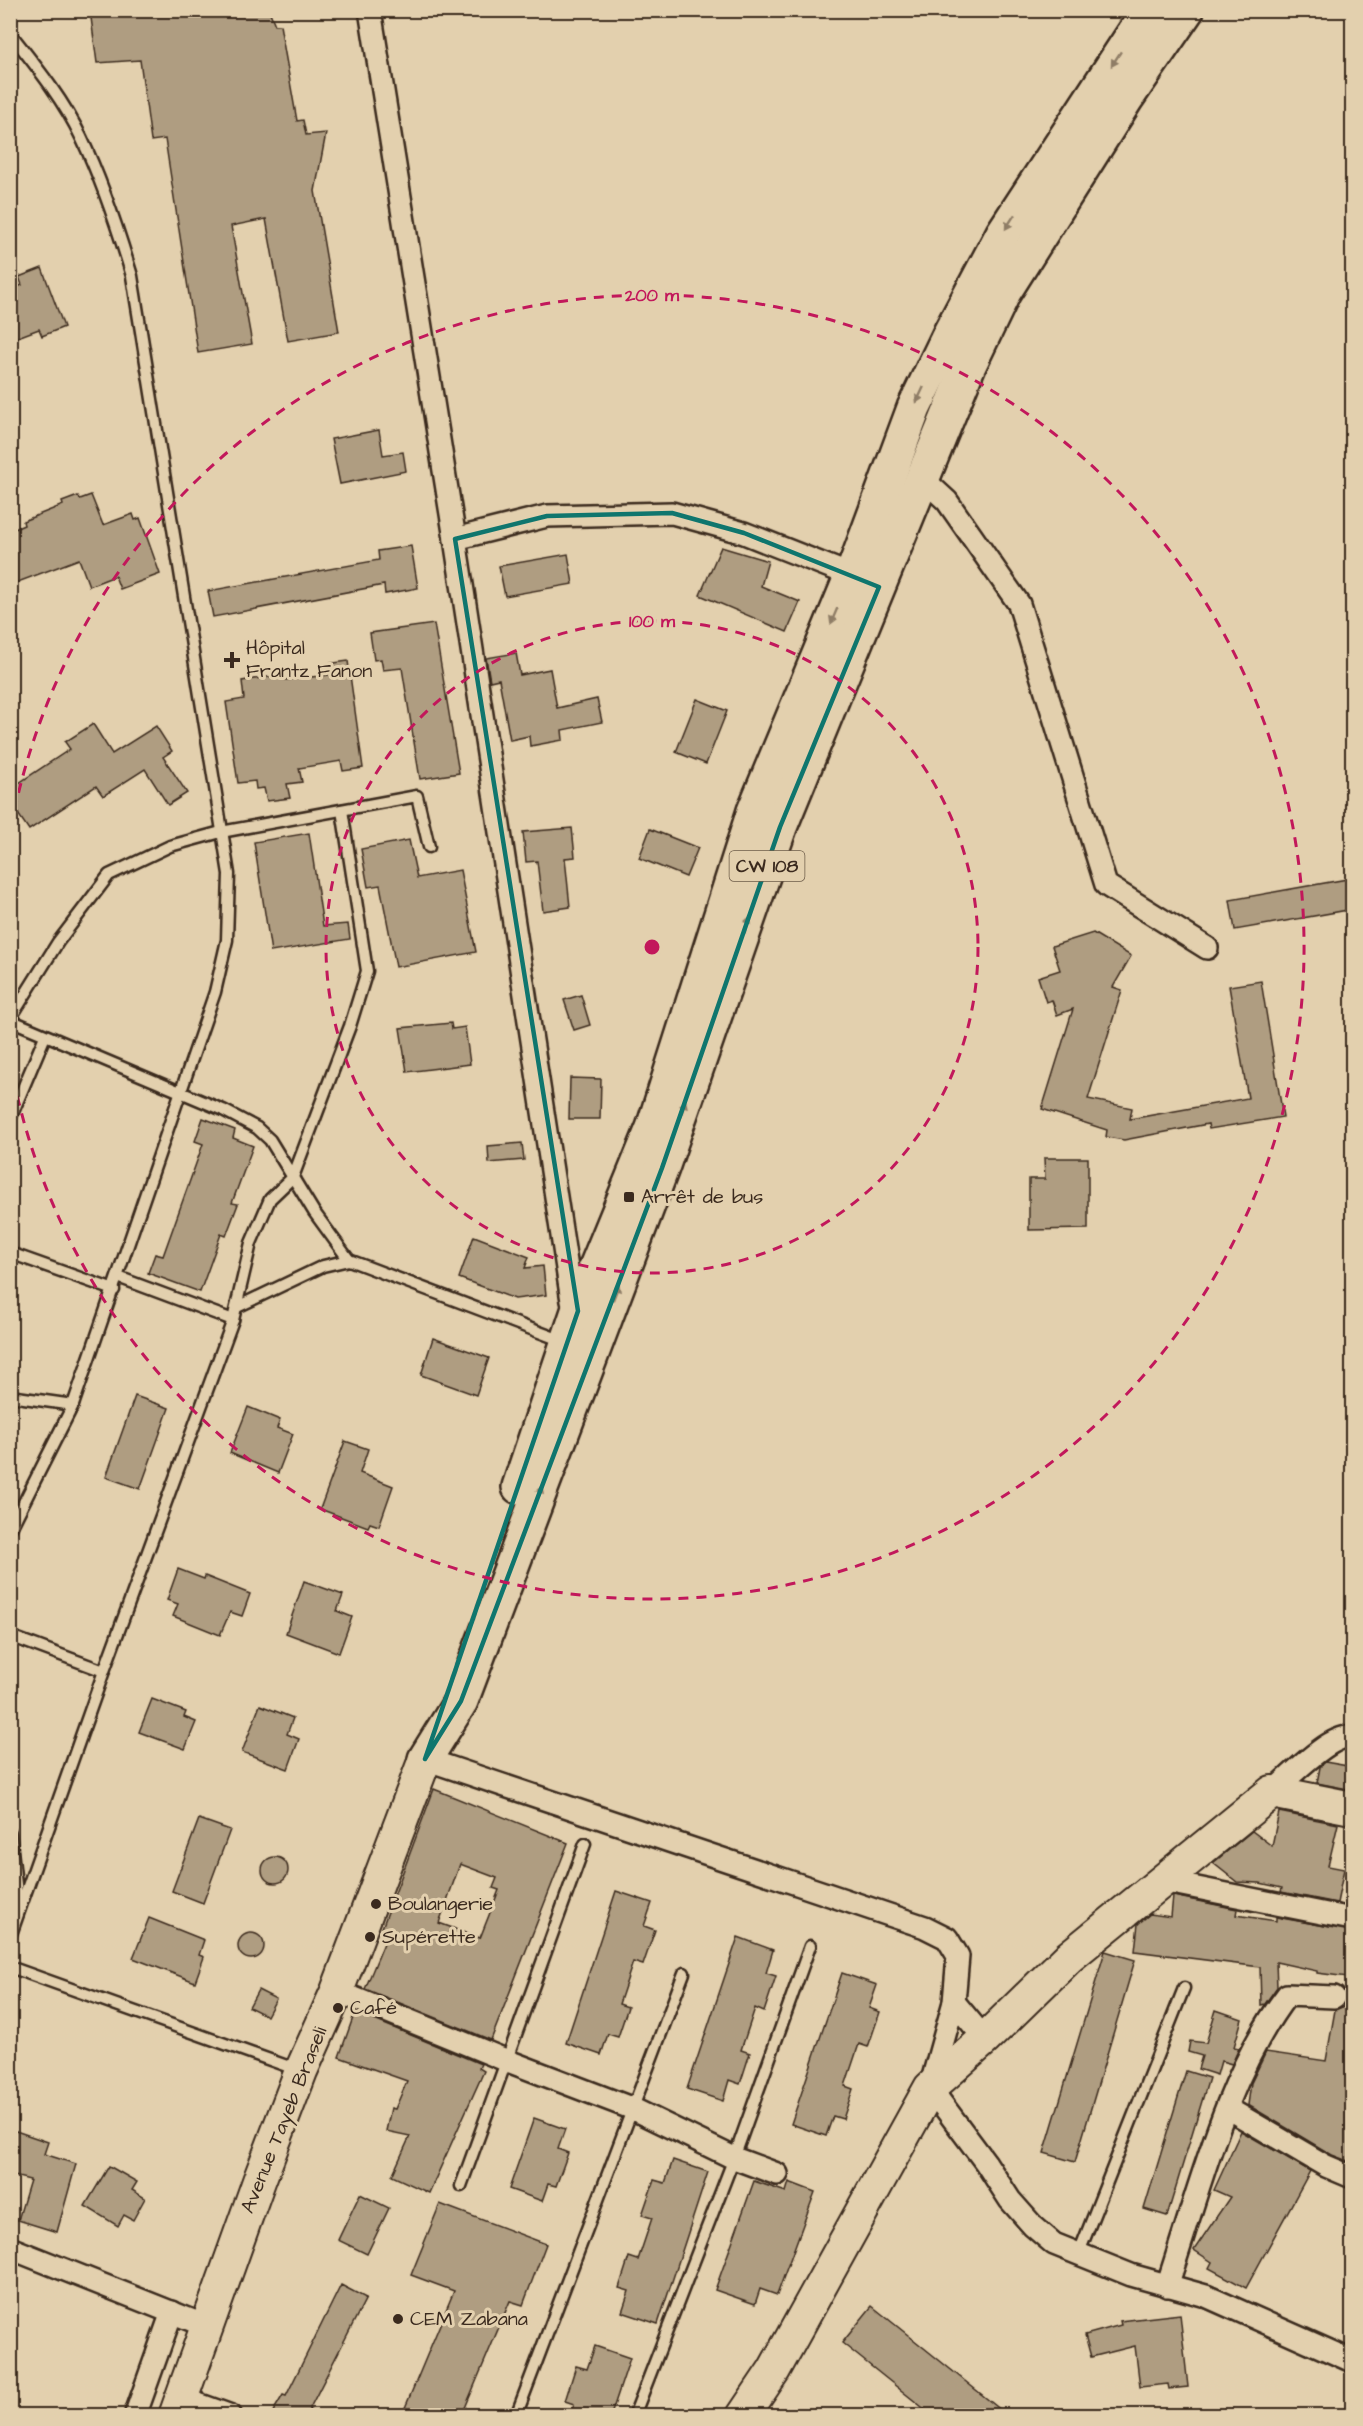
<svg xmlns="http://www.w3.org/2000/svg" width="1363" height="2426" font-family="'Architects Daughter',sans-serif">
<rect width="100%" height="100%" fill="#e3d0ae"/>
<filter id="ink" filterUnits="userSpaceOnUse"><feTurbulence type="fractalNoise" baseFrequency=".0167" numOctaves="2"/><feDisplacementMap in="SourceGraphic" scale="12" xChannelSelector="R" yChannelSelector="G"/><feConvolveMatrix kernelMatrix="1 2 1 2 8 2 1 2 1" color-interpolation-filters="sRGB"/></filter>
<g filter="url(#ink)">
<g fill="#af9d81" stroke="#3b2a1e" stroke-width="1.5" fill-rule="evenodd">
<path d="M90 10H269L275 25H280L297 121 303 120 306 135 326 133 315 191 339 332 288 341 266 219 231 226 252 344 198 353 165 139 151 141 140 60 97 63Z"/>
<path d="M42 268 64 327 42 336 39 329 10 340V290L22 285 19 277Z"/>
<path d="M379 430 383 455 403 452 406 471 340 484 331 439Z"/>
<path d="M91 495 103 525 133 514 135 520 140 518 160 574 120 589 115 576 89 586 79 559 10 585V531L24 525 23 521 63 505 62 502 78 496 80 499Z"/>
<path d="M411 546 418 588 385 594 384 585 213 617 208 591 379 560 378 551Z"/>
<path d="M721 547 768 561 761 586 800 602 787 632 700 595Z"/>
<path d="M568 554 573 584 505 596 499 566Z"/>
<path d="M434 624 459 773 420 779 402 668 383 670 381 659 374 660 370 633Z"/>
<path d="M516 653 520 675 550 669 557 708 597 699 602 722 562 730 563 740 530 746 529 736 510 740 499 679 490 681 486 658Z"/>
<path d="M348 661 363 768 343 771 341 761 299 768 302 782 287 784 290 798 267 801 264 788 256 789 255 781 238 783 226 702 244 699 242 681 285 674 286 680 328 675 327 664Z"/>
<path d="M697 699 727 711 706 764 676 752Z"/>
<path d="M93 724 112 754 156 726 172 751 163 757 187 793 168 805 145 769 103 796 96 786 29 830 10 802V789L70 749 65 742Z"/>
<path d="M572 828 575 857 565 858 570 907 543 911 537 861 526 862 523 832Z"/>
<path d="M650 829 698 848 686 877 639 858Z"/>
<path d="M309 833 323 926 348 924 350 939 271 952 254 842Z"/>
<path d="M409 840 417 878 460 870 476 952 396 967 380 885 368 887 361 849Z"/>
<path d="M1353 878V909L1235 930 1230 900Z"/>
<path d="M1093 933 1131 956 1113 987 1122 990 1088 1099 1132 1108 1130 1119 1248 1098 1229 986 1261 981 1283 1117 1209 1129 1208 1124 1124 1140 1106 1137 1107 1130 1042 1109 1073 1009 1057 1015 1052 1000 1046 1002 1038 977 1060 970 1052 946Z"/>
<path d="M581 995 590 1025 574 1030 564 1000Z"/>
<path d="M451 1023 452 1029 465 1027 470 1064 407 1072 400 1028Z"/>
<path d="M570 1078 601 1079 600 1119H569Z"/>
<path d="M203 1118 235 1130 233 1138 253 1146 232 1203 238 1204 226 1236 221 1234 200 1292 148 1273 155 1254 163 1256 203 1144 195 1141Z"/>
<path d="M522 1143 524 1160 489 1163 488 1146Z"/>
<path d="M1044 1158H1088V1229L1029 1230V1179H1045Z"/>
<path d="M474 1236 529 1257 525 1268 543 1266 546 1295 515 1299 459 1278Z"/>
<path d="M433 1338 489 1358 476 1395 421 1375Z"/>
<path d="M135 1396 169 1408 140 1489 106 1477Z"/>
<path d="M248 1407 280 1420 277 1428 293 1434 278 1473 230 1453Z"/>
<path d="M345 1441 368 1449 360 1473 393 1486 379 1526 370 1523 368 1527 320 1509Z"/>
<path d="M178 1569 204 1579 205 1576 250 1594 242 1616 230 1612 220 1635 173 1616 178 1604 167 1600Z"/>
<path d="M304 1581 343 1595 337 1611 352 1617 339 1653 286 1633Z"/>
<path d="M152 1699 186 1712 184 1717 196 1722 185 1749 139 1732Z"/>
<path d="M260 1705 293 1718 287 1734 299 1739 288 1769 242 1752Z"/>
<path d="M1325 1762 1353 1767V1790L1317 1783 1320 1767Z"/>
<path d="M434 1789 568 1843 491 2040 365 1989 389 1931 382 1928ZM460 1864 497 1878 493 1888 499 1890 480 1938 439 1923Z"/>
<path d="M1279 1812 1338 1824 1328 1866 1344 1869 1337 1903 1281 1892 1282 1888 1260 1883 1237 1882 1213 1863 1252 1831 1272 1846Z"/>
<path d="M199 1819 230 1830 203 1903 172 1891Z"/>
<circle cx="275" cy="1870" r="13"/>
<path d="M616 1891 652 1903 644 1926 655 1930 643 1965 633 1962 619 2004 628 2007 618 2037 608 2034 601 2055 566 2043Z"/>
<path d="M1173 1896 1237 1909 1236 1915 1276 1921V1917L1353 1931 1348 1977 1317 1973V1971L1276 1962 1277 1987 1265 2004 1261 2005 1260 1967 1135 1951 1138 1924 1150 1914 1171 1917Z"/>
<path d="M149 1918 204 1940 199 1955 204 1957 195 1982 133 1958Z"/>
<circle cx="251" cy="1946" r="13"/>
<path d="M738 1937 773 1950 766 1973 776 1976 764 2012 755 2008 741 2050 750 2053 740 2084 729 2080 723 2101 687 2089Z"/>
<path d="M1105 1951 1135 1960 1075 2162 1044 2153Z"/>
<path d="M842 1973 877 1985 869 2008 880 2012 868 2047 859 2044 845 2086 853 2089 843 2119 833 2116 826 2136 791 2124Z"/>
<path d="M258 1990 276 1999 267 2016 249 2007Z"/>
<path d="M1342 2007 1353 2009V2163L1332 2155 1248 2105 1251 2083 1266 2052 1326 2061 1335 2010Z"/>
<path d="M1216 2010 1242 2019 1234 2047 1239 2048 1232 2064 1221 2061 1217 2075 1198 2069 1202 2056 1188 2052 1190 2041 1206 2043Z"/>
<path d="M355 2012 481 2064 479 2068 484 2071 429 2193 392 2176 410 2136 386 2131 391 2108 395 2109 407 2081 339 2057Z"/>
<path d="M1186 2071 1209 2078 1167 2216 1144 2209Z"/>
<path d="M534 2118 565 2129 558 2149 568 2153 556 2186 548 2184 542 2201 509 2189Z"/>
<path d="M10 2129 48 2142 44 2154 76 2164 57 2232 18 2220 30 2180 10 2175Z"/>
<path d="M1241 2131 1310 2171 1246 2288 1209 2268 1212 2262 1194 2250 1230 2197 1214 2190Z"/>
<path d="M673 2160 708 2172 658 2324 622 2312 629 2291 619 2288 629 2257 638 2260 652 2218 642 2215 654 2180 665 2183Z"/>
<path d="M109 2166 137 2182 132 2190 145 2198 133 2220 124 2215 118 2226 85 2206Z"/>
<path d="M754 2181 786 2192 789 2182 815 2192 777 2295 760 2289 755 2304 715 2290Z"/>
<path d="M360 2194 389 2208 367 2254 338 2240Z"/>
<path d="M440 2204 546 2244 523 2305 510 2301 462 2415H402L454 2291 411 2275Z"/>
<path d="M341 2285 366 2298 309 2410 319 2415H271L283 2395 286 2396Z"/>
<path d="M872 2306 1007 2415H932L842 2343Z"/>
<path d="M1180 2314 1188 2387 1169 2389 1168 2384 1140 2387 1135 2346 1091 2357 1085 2335 1121 2325 1120 2321Z"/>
<path d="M595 2346 630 2358 611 2415H570L574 2404 565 2401 576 2366 587 2369Z"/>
</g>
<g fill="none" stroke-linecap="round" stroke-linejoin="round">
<g stroke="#3b2a1e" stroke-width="15">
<g id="lane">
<path d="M10 33C36 66 63 99 81 137 102 181 118 229 132 276L229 874 227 940 215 992 73 1405 10 1530"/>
<path d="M10 1019 58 942 109 875 170 846 221 832 417 796 429 847"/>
<path d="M10 1020 223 1110 257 1128 270 1140 314 1212 349 1260"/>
<path d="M10 1119 45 1036"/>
<path d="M10 1253 114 1290"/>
<path d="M118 1277 233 1320"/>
<path d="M237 1307 323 1266 349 1260 563 1341"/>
<path d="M10 1396 73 1405"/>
<path d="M10 1636 104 1671"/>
<path d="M10 1833 19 1910"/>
<path d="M10 1937 104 1671 233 1320 251 1243 270 1199 293 1177 350 1026 367 971 342 810"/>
<path d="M10 1967 298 2070"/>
<path d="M461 2186 585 1844"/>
<path d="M1078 2255 1184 1988"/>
<path d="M516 2416 684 1973"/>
<path d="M634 2416 734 2158 810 1946"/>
</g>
</g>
<g stroke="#3b2a1e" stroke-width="26">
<g id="street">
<path d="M370 10 455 539 572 1301 579 1313"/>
<path d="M922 478 947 501 1019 604 1106 885 1207 948"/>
<path d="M455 539 547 516 672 513 744 533 863 580"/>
<path d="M425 1759 925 1927 947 1938 958 1956 954 2002 930 2088 986 2163 1010 2200 1033 2226 1054 2244 1131 2275 1206 2296 1352 2361"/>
<path d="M1272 1792C1290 1777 1330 1734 1352 1737"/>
<path d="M1162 1881 1352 1919"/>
<path d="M337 1991 508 2061 631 2108 734 2158 777 2174"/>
<path d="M954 2002 985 2039"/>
<path d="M1227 2108 1326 2166 1352 2177"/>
<path d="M10 2248 206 2326"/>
<path d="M1167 2286C1199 2191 1226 2075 1287 1995L1334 1997"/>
<path d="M181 2398 231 2416"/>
<path d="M135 2416 172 2312"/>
</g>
</g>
<g stroke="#3b2a1e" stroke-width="36">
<g id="secondary">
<path d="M175 2416 259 2181 301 2071 337 1991 425 1759"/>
<path d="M743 2416 774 2370 930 2088 985 2039 1069 1957 1272 1792 1352 1808"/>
</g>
</g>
<g stroke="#3b2a1e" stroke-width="38">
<g id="highway">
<path d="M519 1487 578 1311 653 1128 754 811 852 575 914 408 951 331 1003 233 1149 10"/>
<path d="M425 1759 461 1701 662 1168 780 827 969 365 1004 292 1126 99 1187 10"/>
</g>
</g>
<use href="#lane" stroke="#e3d0ae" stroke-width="10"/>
<use href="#street" stroke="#e3d0ae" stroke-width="21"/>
<use href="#secondary" stroke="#e3d0ae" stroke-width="32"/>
<use href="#highway" stroke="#e3d0ae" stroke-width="33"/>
</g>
<defs><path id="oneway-solid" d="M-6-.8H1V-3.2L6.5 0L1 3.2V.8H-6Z" transform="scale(1.5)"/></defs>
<g fill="#8f7d66">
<use href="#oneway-solid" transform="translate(1116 59) rotate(123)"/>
<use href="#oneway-solid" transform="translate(1010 222) rotate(123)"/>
<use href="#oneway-solid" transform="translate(920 395) rotate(115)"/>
<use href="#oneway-solid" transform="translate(834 616) rotate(113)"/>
<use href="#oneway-solid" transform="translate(747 925) rotate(-71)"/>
<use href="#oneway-solid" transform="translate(683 1109) rotate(-71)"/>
<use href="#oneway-solid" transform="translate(616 1292) rotate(-69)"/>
<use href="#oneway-solid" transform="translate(539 1494) rotate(-69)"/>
</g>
</g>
<path fill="none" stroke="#0f766e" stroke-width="4.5" stroke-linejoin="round" d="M672 513 744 533 879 587 780 827 662 1168 461 1701 425 1759 578 1311 455 539 547 516Z"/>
<g fill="none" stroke="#c2185b" stroke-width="3" stroke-dasharray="10 8">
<circle cx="652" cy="947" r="326"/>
<path d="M11 828A652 652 0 1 1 11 1066"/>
</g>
<g fill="#3b2a1e" stroke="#e3d0ae" stroke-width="2">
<path d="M229 651h6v6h6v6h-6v6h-6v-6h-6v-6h6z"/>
<rect x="623" y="1191" width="12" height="12" rx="3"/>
<circle cx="376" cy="1904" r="6"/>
<circle cx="370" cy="1937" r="6"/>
<circle cx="338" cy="2008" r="6"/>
<circle cx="398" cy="2319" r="6"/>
</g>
<g text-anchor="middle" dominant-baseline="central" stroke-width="6" stroke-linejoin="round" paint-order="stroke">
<rect fill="#e3d0ae" stroke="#6d5c49" stroke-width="1.5" x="729.5" y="851" width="75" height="30" rx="4.5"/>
<g font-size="18" font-weight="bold" fill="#3b2a1e">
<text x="767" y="866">CW 108</text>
</g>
<g font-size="20" fill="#3b2a1e" stroke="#e3d0ae" text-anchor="start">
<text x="246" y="648">Hôpital<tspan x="246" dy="23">Frantz Fanon</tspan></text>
<text x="641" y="1197">Arrêt de bus</text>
<text x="388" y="1904">Boulangerie</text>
<text x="382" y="1937">Supérette</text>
<text x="350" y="2008">Café</text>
<text x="410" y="2319">CEM Zabana</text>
</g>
<g font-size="20" fill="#3b2a1e" stroke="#e3d0ae">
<text transform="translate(284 2120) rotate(-68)">Avenue Tayeb Braseli</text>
</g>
</g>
<circle cx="652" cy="947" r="9" fill="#c2185b" stroke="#e3d0ae" stroke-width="3"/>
<g font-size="18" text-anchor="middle" font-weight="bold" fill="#c2185b" stroke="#e3d0ae" stroke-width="6" stroke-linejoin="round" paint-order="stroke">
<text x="652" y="301">200 m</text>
<text x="652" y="627">100 m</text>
</g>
<rect width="1363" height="2426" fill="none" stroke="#e3d0ae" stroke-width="36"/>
<rect x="18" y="18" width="1327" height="2390" fill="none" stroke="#3b2a1e" stroke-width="2" filter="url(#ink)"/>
</svg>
